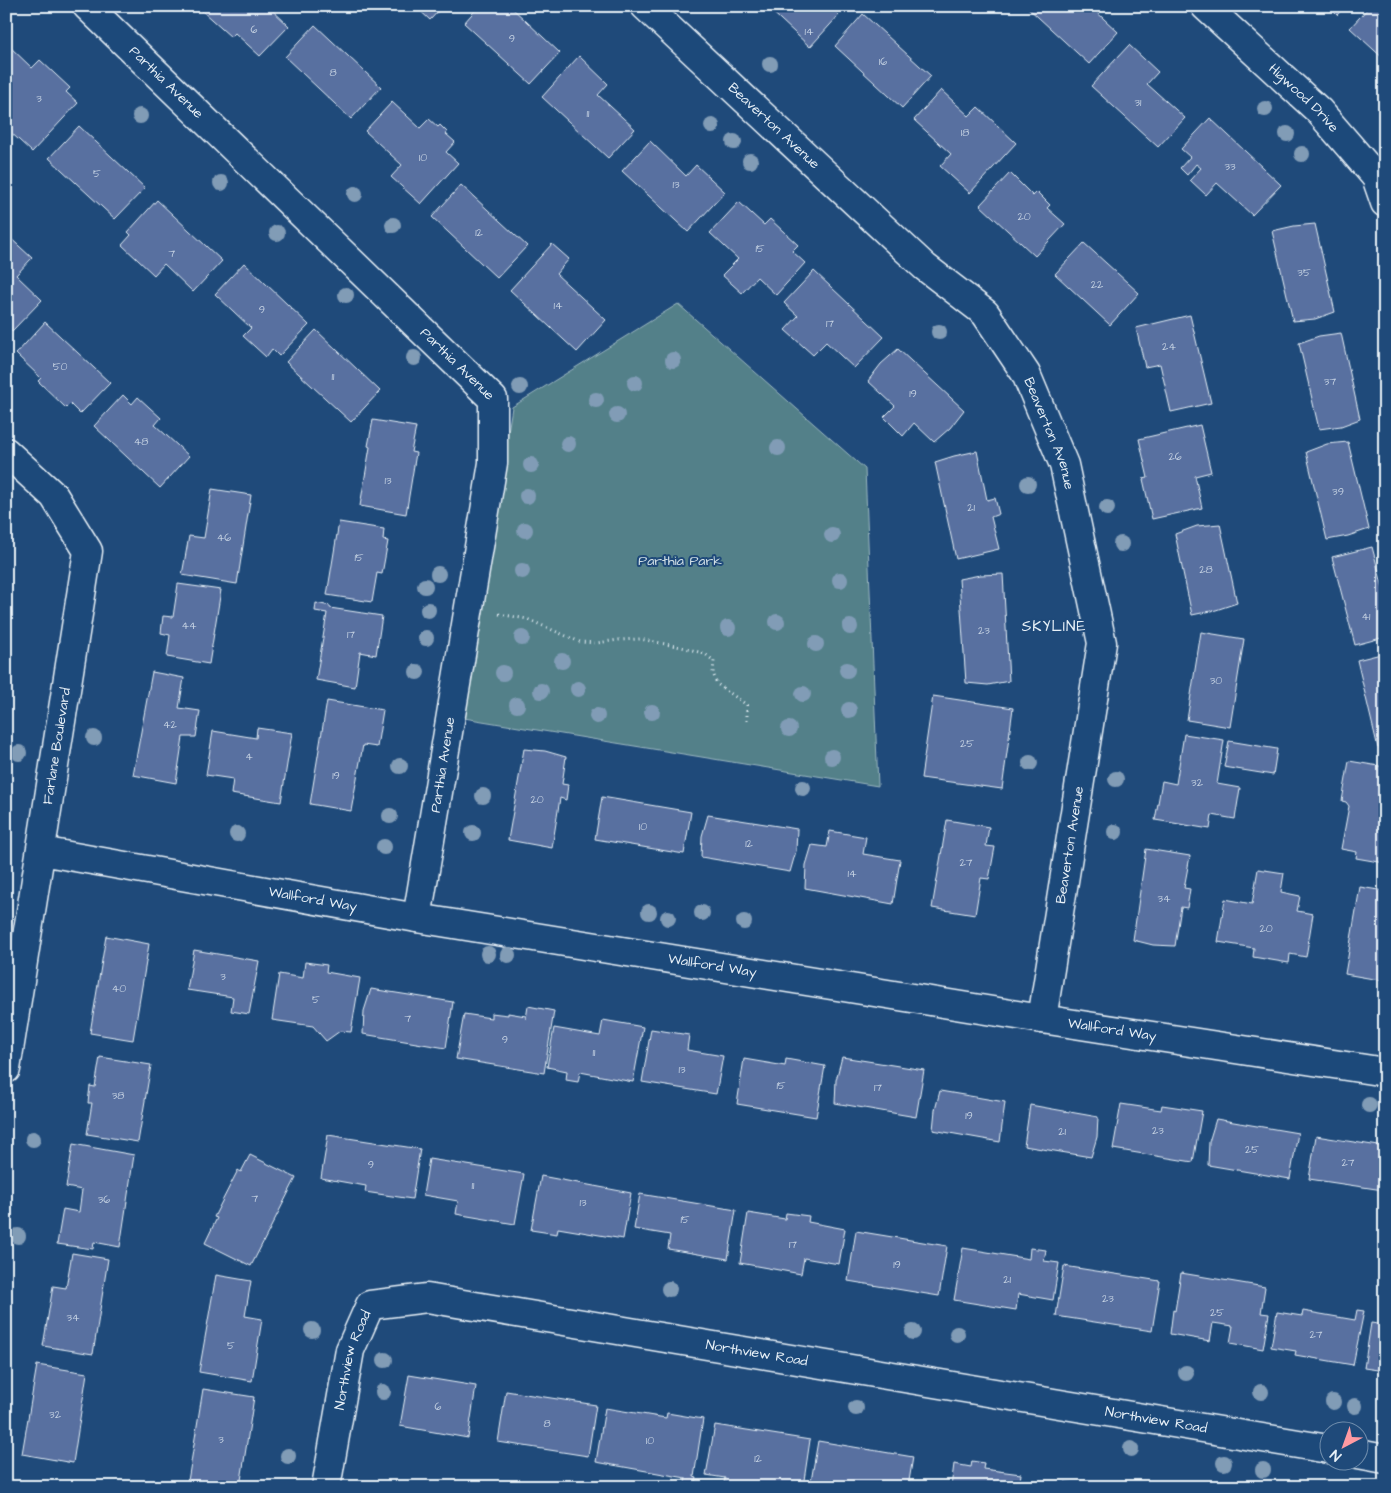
<svg xmlns="http://www.w3.org/2000/svg" width="1391" height="1493" font-family="'Architects Daughter',sans-serif">
<rect width="100%" height="100%" fill="#1f4a7a"/>
<filter id="ink" filterUnits="userSpaceOnUse"><feTurbulence type="fractalNoise" baseFrequency=".02" numOctaves="2"/><feDisplacementMap in="SourceGraphic" scale="10" xChannelSelector="R" yChannelSelector="G"/><feConvolveMatrix kernelMatrix="1 2 1 2 8 2 1 2 1" color-interpolation-filters="sRGB"/></filter>
<g filter="url(#ink)">
<path fill="#528089" stroke="#9db8c0" d="M678 304 865 469 878 786 464 718 512 407Z"/>
<g fill="#5970a0" stroke="#e8f1f8">
<path d="M206 6H268L289 26 260 56 235 33 231 37 202 11Z"/>
<path d="M415 6H443L430 20Z"/>
<path d="M479 6H510L560 53 531 84 464 23Z"/>
<path d="M766 6H830L839 15 810 47Z"/>
<path d="M1026 6H1090L1118 32 1089 64Z"/>
<path d="M1328 6H1345L1337 15Z"/>
<path d="M1370 6H1385V60L1350 28Z"/>
<path d="M863 14 931 76 902 108 835 46Z"/>
<path d="M315 25 381 87 351 119 285 57Z"/>
<path d="M8 45 32 68 40 60 70 88 66 92 78 103 32 152 6 128V47Z"/>
<path d="M1129 45 1158 72 1147 84 1185 118 1158 147 1091 86Z"/>
<path d="M579 56 608 84 598 95 635 129 608 158 542 97Z"/>
<path d="M941 90 969 116 978 107 1016 143 970 193 940 166 951 154 914 120Z"/>
<path d="M392 102 420 128 429 119 438 127 440 125 447 132 446 134 455 142 446 152 458 163 421 204 391 177 402 165 365 131Z"/>
<path d="M1210 118 1281 185 1252 215 1217 183 1206 195 1190 180 1201 168 1196 164 1187 175 1180 168 1190 157 1181 149Z"/>
<path d="M79 126 145 188 115 219 49 158Z"/>
<path d="M650 141 686 176 696 165 725 192 688 232 622 171Z"/>
<path d="M1010 173 1033 196 1037 192 1050 205 1047 208 1065 224 1035 256 980 205Z"/>
<path d="M461 185 527 246 497 278 432 217Z"/>
<path d="M157 200 222 261 193 292 164 264 154 275 122 245 131 235 128 232Z"/>
<path d="M739 202 764 225 770 219 798 245 792 251 805 263 776 295 757 277 742 293 722 275 738 259 710 233Z"/>
<path d="M1315 224 1335 312 1315 319 1293 321 1272 231 1294 226Z"/>
<path d="M6 234 32 258 16 275 42 300 12 331 6 325Z"/>
<path d="M1084 243 1139 293 1110 325 1055 274Z"/>
<path d="M552 244 569 259 556 274 606 320 577 352 510 290Z"/>
<path d="M244 263 309 325 279 356 272 349 266 357 243 336 251 328 215 294Z"/>
<path d="M814 271 884 337 854 368 826 342 813 355 785 330 798 316 784 303Z"/>
<path d="M1190 315 1211 403 1171 412 1160 364 1145 367 1136 328Z"/>
<path d="M45 322 110 383 80 414 70 404 66 408 38 381 41 378 16 354Z"/>
<path d="M316 330 380 391 351 422 286 362Z"/>
<path d="M1341 333 1360 419 1341 426 1319 429 1299 343 1319 336Z"/>
<path d="M898 349 964 410 950 428 934 442 914 423 903 436 884 417 895 406 868 381 881 364Z"/>
<path d="M123 395 132 404 138 397 161 418 155 425 189 456 160 488 94 426Z"/>
<path d="M373 420 416 427 411 452 416 453 406 514 360 506 370 447 368 446Z"/>
<path d="M1200 425 1211 472 1195 476 1202 508 1152 519 1143 479 1148 478 1139 439Z"/>
<path d="M1348 442 1369 529 1348 536 1327 540 1306 452 1327 444Z"/>
<path d="M977 451 987 500 995 498 999 514 991 517 999 549 956 559 935 462 954 456Z"/>
<path d="M212 489 251 495 237 584 182 575 189 536 204 538Z"/>
<path d="M339 522 384 529 383 540 388 541 382 574 377 573 372 602 327 595Z"/>
<path d="M1220 524 1237 603 1216 610 1192 615 1175 534 1197 526Z"/>
<path d="M1372 547 1385 595V637L1355 645 1332 557Z"/>
<path d="M1003 574 1009 681 988 685 966 683 959 579 980 575Z"/>
<path d="M178 584 221 590 209 664 167 657 170 635 161 633 163 616 173 617Z"/>
<path d="M316 603 330 606V608L382 616 376 655 360 652 355 687 316 680 327 613 315 611Z"/>
<path d="M1201 632 1244 639 1230 727 1187 720Z"/>
<path d="M1385 653V746L1378 748 1357 660Z"/>
<path d="M152 672 184 678 179 708 200 711 196 737H183L176 783 133 775Z"/>
<path d="M933 696 1013 708 1002 789 921 778Z"/>
<path d="M327 701 383 710 377 747 363 745 351 811 310 804Z"/>
<path d="M257 728 292 733 281 802 231 794 233 779 206 775 213 731 256 738Z"/>
<path d="M1184 734 1224 740 1217 784 1240 788 1235 819 1212 815 1210 829 1155 820 1162 781 1176 784Z"/>
<path d="M1229 741 1277 749 1273 775 1224 767Z"/>
<path d="M524 749 545 751 566 757 562 784 568 785 566 800 560 798 552 848 508 840Z"/>
<path d="M1349 761 1385 767V863L1356 858 1357 852 1341 849 1349 806 1346 802 1342 801Z"/>
<path d="M602 797 691 812 684 854 595 839Z"/>
<path d="M708 815 797 829 796 851 790 872 701 857 702 836Z"/>
<path d="M947 820 989 827 986 846 995 847 989 879 981 878 975 915 932 908Z"/>
<path d="M830 831 866 837 863 854 900 860 893 904 805 888 806 865 812 845 827 847Z"/>
<path d="M1146 849 1190 856 1184 888 1190 889 1187 908 1181 907 1175 946 1153 945 1133 940Z"/>
<path d="M1258 869 1284 873 1281 892 1300 896 1297 911 1313 914 1306 957 1290 954 1289 963 1253 957 1254 948 1218 942 1225 899 1252 904Z"/>
<path d="M1360 887 1385 891V981L1345 974Z"/>
<path d="M106 936 149 944 133 1040 90 1033Z"/>
<path d="M194 950 259 961 249 1014 231 1011 233 997 187 990Z"/>
<path d="M305 962 327 965 326 972 360 978 351 1032 340 1031 326 1041 313 1026 272 1020 279 974 303 978Z"/>
<path d="M371 989 453 1002 446 1048 363 1034 364 1011Z"/>
<path d="M528 1006 554 1011 544 1073 456 1059 464 1014 491 1018V1013L508 1015V1013L526 1016V1019Z"/>
<path d="M603 1020 643 1027 633 1082 580 1072 578 1082 566 1080 567 1071 547 1067 554 1028 600 1036Z"/>
<path d="M651 1029 689 1035 687 1050 723 1056 716 1094 642 1082Z"/>
<path d="M100 1057 151 1065 138 1142 87 1134 92 1103H88L90 1086 95 1087Z"/>
<path d="M842 1057 924 1070 916 1117 835 1103 836 1080Z"/>
<path d="M744 1059 785 1066 786 1059 825 1066 816 1117 737 1104Z"/>
<path d="M940 1091 1005 1102 1000 1142 933 1130 935 1110Z"/>
<path d="M1121 1104 1161 1110 1162 1105 1202 1111 1193 1162 1113 1149Z"/>
<path d="M1030 1105 1098 1117 1097 1137 1091 1157 1024 1146Z"/>
<path d="M1216 1119 1298 1133 1290 1179 1208 1165 1209 1142Z"/>
<path d="M328 1135 420 1149 412 1199 365 1192 366 1186 321 1178Z"/>
<path d="M1316 1136 1385 1147V1177L1383 1190 1309 1179Z"/>
<path d="M73 1144 134 1155 120 1247 94 1242 93 1249 57 1244 63 1209 79 1212 82 1190 66 1187Z"/>
<path d="M250 1155 296 1178 251 1266 205 1243 217 1218 214 1217 238 1170 241 1172Z"/>
<path d="M429 1159 524 1174 515 1224 456 1214 458 1201 423 1195Z"/>
<path d="M541 1176 631 1193 623 1239 558 1228 557 1234 531 1230Z"/>
<path d="M640 1194 736 1210 728 1259 668 1249 670 1235 634 1229Z"/>
<path d="M748 1213 785 1219 786 1213 809 1216 808 1222 845 1229 839 1264 804 1258 801 1274 740 1263Z"/>
<path d="M856 1231 947 1246 939 1296 848 1281Z"/>
<path d="M963 1248 1029 1259 1030 1248 1046 1250 1044 1261 1059 1263 1053 1300 1018 1294 1016 1310 954 1300Z"/>
<path d="M72 1253 108 1259 93 1354 43 1346 53 1286 66 1288Z"/>
<path d="M1064 1266 1160 1281 1152 1331 1056 1316Z"/>
<path d="M1181 1273 1265 1287 1261 1313 1269 1314 1263 1349 1230 1343 1233 1326 1213 1323 1210 1341 1170 1334 1173 1310 1175 1311Z"/>
<path d="M216 1275 251 1281 245 1316 262 1319 252 1381 199 1372Z"/>
<path d="M1357 1310 1364 1311 1353 1365 1295 1355 1296 1351 1271 1347 1277 1312 1302 1316 1303 1311 1355 1320Z"/>
<path d="M1371 1323 1385 1325V1371L1364 1368Z"/>
<path d="M37 1365 87 1373 73 1463 22 1454Z"/>
<path d="M409 1375 476 1386 468 1438 400 1426Z"/>
<path d="M203 1389 254 1397 240 1487H226L188 1481Z"/>
<path d="M506 1391 596 1405 588 1456 498 1442Z"/>
<path d="M605 1408 666 1418 667 1413 703 1419 694 1477 697 1478 695 1487H684L686 1478 596 1462Z"/>
<path d="M715 1425 810 1440 803 1487H752L724 1482 725 1478 706 1475Z"/>
<path d="M818 1441 913 1457 908 1487H810Z"/>
<path d="M972 1461 984 1463 983 1469 1021 1474 1019 1487H951L954 1464 971 1467Z"/>
<path d="M1065 1482 1094 1487H1064Z"/>
</g>
<g fill="none" stroke-linecap="round" stroke-linejoin="round">
<g stroke="#e8f1f8" stroke-width="31">
<g id="street">
<path id="s1" d="M87 6 493 399V463L417 918"/>
<path id="s2" d="M645 6 925 267 985 313 1026 374 1064 465 1102 643 1042 1019"/>
<path id="s3" d="M1205 6 1319 111 1376 177 1385 203"/>
<path d="M6 452 54 496 88 551 6 1069"/>
<path id="s4" d="M41 851 417 918 1042 1019 1385 1072"/>
<path d="M1358 1454 1385 1459"/>
<path id="s5" d="M326 1487 350 1350 370 1305 427 1298 1328 1449"/>
</g>
</g>
<path stroke="#e8f1f8" stroke-width="3" stroke-dasharray="1 4" stroke-linecap="butt" d="M499 614 527 619 580 642 596 643 619 640 640 639 686 648 705 654 714 661 713 673 717 684 747 705V725"/>
<use href="#street" stroke="#1f4a7a" stroke-width="28"/>
</g>
<g fill="#819cb6">
<circle cx="770" cy="64" r="8"/>
<circle cx="1265" cy="109" r="8"/>
<circle cx="140" cy="116" r="8"/>
<circle cx="712" cy="126" r="8"/>
<circle cx="1287" cy="134" r="8"/>
<circle cx="734" cy="142" r="8"/>
<circle cx="1302" cy="154" r="8"/>
<circle cx="750" cy="161" r="8"/>
<circle cx="221" cy="183" r="8"/>
<circle cx="355" cy="194" r="8"/>
<circle cx="393" cy="225" r="8"/>
<circle cx="277" cy="233" r="8"/>
<circle cx="346" cy="295" r="8"/>
<circle cx="939" cy="332" r="8"/>
<circle cx="414" cy="358" r="8"/>
<circle cx="673" cy="360" r="8"/>
<circle cx="635" cy="383" r="8"/>
<circle cx="520" cy="387" r="8"/>
<circle cx="596" cy="400" r="8"/>
<circle cx="617" cy="415" r="8"/>
<circle cx="568" cy="444" r="8"/>
<circle cx="778" cy="448" r="8"/>
<circle cx="531" cy="465" r="8"/>
<circle cx="1028" cy="484" r="8"/>
<circle cx="527" cy="496" r="8"/>
<circle cx="1107" cy="508" r="8"/>
<circle cx="525" cy="530" r="8"/>
<circle cx="832" cy="535" r="8"/>
<circle cx="1121" cy="544" r="8"/>
<circle cx="522" cy="571" r="8"/>
<circle cx="438" cy="574" r="8"/>
<circle cx="840" cy="580" r="8"/>
<circle cx="425" cy="586" r="8"/>
<circle cx="428" cy="610" r="8"/>
<circle cx="777" cy="622" r="8"/>
<circle cx="850" cy="627" r="8"/>
<circle cx="728" cy="628" r="8"/>
<circle cx="426" cy="638" r="8"/>
<circle cx="522" cy="638" r="8"/>
<circle cx="816" cy="644" r="8"/>
<circle cx="562" cy="661" r="8"/>
<circle cx="847" cy="670" r="8"/>
<circle cx="417" cy="672" r="8"/>
<circle cx="503" cy="673" r="8"/>
<circle cx="578" cy="689" r="8"/>
<circle cx="541" cy="691" r="8"/>
<circle cx="803" cy="694" r="8"/>
<circle cx="517" cy="705" r="8"/>
<circle cx="849" cy="710" r="8"/>
<circle cx="652" cy="712" r="8"/>
<circle cx="597" cy="716" r="8"/>
<circle cx="789" cy="729" r="8"/>
<circle cx="94" cy="738" r="8"/>
<circle cx="19" cy="753" r="8"/>
<circle cx="832" cy="757" r="8"/>
<circle cx="1030" cy="763" r="8"/>
<circle cx="400" cy="766" r="8"/>
<circle cx="1116" cy="779" r="8"/>
<circle cx="803" cy="788" r="8"/>
<circle cx="483" cy="796" r="8"/>
<circle cx="390" cy="816" r="8"/>
<circle cx="1115" cy="832" r="8"/>
<circle cx="473" cy="833" r="8"/>
<circle cx="237" cy="834" r="8"/>
<circle cx="384" cy="847" r="8"/>
<circle cx="649" cy="912" r="8"/>
<circle cx="702" cy="913" r="8"/>
<circle cx="668" cy="918" r="8"/>
<circle cx="744" cy="922" r="8"/>
<circle cx="488" cy="954" r="8"/>
<circle cx="508" cy="955" r="8"/>
<circle cx="1369" cy="1105" r="8"/>
<circle cx="33" cy="1139" r="8"/>
<circle cx="18" cy="1236" r="8"/>
<circle cx="669" cy="1289" r="8"/>
<circle cx="312" cy="1330" r="8"/>
<circle cx="913" cy="1332" r="8"/>
<circle cx="957" cy="1334" r="8"/>
<circle cx="385" cy="1360" r="8"/>
<circle cx="1186" cy="1373" r="8"/>
<circle cx="383" cy="1392" r="8"/>
<circle cx="1261" cy="1392" r="8"/>
<circle cx="1333" cy="1402" r="8"/>
<circle cx="1355" cy="1406" r="8"/>
<circle cx="856" cy="1408" r="8"/>
<circle cx="1131" cy="1449" r="8"/>
<circle cx="288" cy="1456" r="8"/>
<circle cx="1224" cy="1463" r="8"/>
<circle cx="1263" cy="1470" r="8"/>
</g>
</g>
<g text-anchor="middle" dominant-baseline="central" stroke-width="4" stroke-linejoin="round" paint-order="stroke">
<g font-size="11" fill="#c4d1e2">
<text x="254" y="29">6</text>
<text x="809" y="31">14</text>
<text x="512" y="38">9</text>
<text x="883" y="61">16</text>
<text x="333" y="72">8</text>
<text x="39" y="98">3</text>
<text x="1138" y="102">31</text>
<text x="588" y="113">11</text>
<text x="965" y="132">18</text>
<text x="423" y="157">10</text>
<text x="1230" y="166">33</text>
<text x="97" y="173">5</text>
<text x="676" y="184">13</text>
<text x="1024" y="216">20</text>
<text x="479" y="232">12</text>
<text x="760" y="248">15</text>
<text x="172" y="253">7</text>
<text x="1304" y="272">35</text>
<text x="1097" y="284">22</text>
<text x="558" y="305">14</text>
<text x="262" y="309">9</text>
<text x="830" y="323">17</text>
<text x="1169" y="346">24</text>
<text x="60" y="366">50</text>
<text x="333" y="376">11</text>
<text x="1330" y="381">37</text>
<text x="913" y="393">19</text>
<text x="141" y="441">48</text>
<text x="1175" y="456">26</text>
<text x="388" y="480">13</text>
<text x="1338" y="491">39</text>
<text x="971" y="507">21</text>
<text x="224" y="537">46</text>
<text x="359" y="557">15</text>
<text x="1206" y="569">28</text>
<text x="1366" y="616">41</text>
<text x="189" y="625">44</text>
<text x="984" y="630">23</text>
<text x="351" y="634">17</text>
<text x="1216" y="680">30</text>
<text x="170" y="724">42</text>
<text x="967" y="743">25</text>
<text x="249" y="756">4</text>
<text x="336" y="775">19</text>
<text x="1197" y="782">32</text>
<text x="537" y="799">20</text>
<text x="643" y="826">10</text>
<text x="749" y="843">12</text>
<text x="966" y="862">27</text>
<text x="852" y="873">14</text>
<text x="1164" y="898">34</text>
<text x="1266" y="928">20</text>
<text x="223" y="976">3</text>
<text x="119" y="988">40</text>
<text x="316" y="999">5</text>
<text x="408" y="1018">7</text>
<text x="505" y="1039">9</text>
<text x="594" y="1052">11</text>
<text x="682" y="1069">13</text>
<text x="781" y="1085">15</text>
<text x="878" y="1087">17</text>
<text x="118" y="1095">38</text>
<text x="969" y="1115">19</text>
<text x="1158" y="1130">23</text>
<text x="1062" y="1131">21</text>
<text x="1252" y="1149">25</text>
<text x="1348" y="1162">27</text>
<text x="371" y="1164">9</text>
<text x="473" y="1185">11</text>
<text x="255" y="1198">7</text>
<text x="104" y="1199">36</text>
<text x="583" y="1202">13</text>
<text x="685" y="1219">15</text>
<text x="793" y="1244">17</text>
<text x="897" y="1264">19</text>
<text x="1007" y="1279">21</text>
<text x="1108" y="1298">23</text>
<text x="1217" y="1312">25</text>
<text x="73" y="1317">34</text>
<text x="1316" y="1334">27</text>
<text x="231" y="1345">5</text>
<text x="438" y="1406">6</text>
<text x="55" y="1414">32</text>
<text x="547" y="1423">8</text>
<text x="221" y="1439">3</text>
<text x="650" y="1440">10</text>
<text x="758" y="1458">12</text>
</g>
<g font-size="14" fill="#e8f1f8" stroke="#1f4a7a">
<text stroke="none"><textPath href="#s1" startOffset="110">Parthia Avenue</textPath></text>
<text stroke="none"><textPath href="#s3" startOffset="135">Higwood Drive</textPath></text>
<text stroke="none"><textPath href="#s2" startOffset="176">Beaverton Avenue</textPath></text>
<text stroke="none"><textPath href="#s1" startOffset="515">Parthia Avenue</textPath></text>
<text stroke="none"><textPath href="#s2" startOffset="596">Beaverton Avenue</textPath></text>
<text transform="translate(57 746) rotate(-81)">Farlane Boulevard</text>
<text transform="translate(443 765) rotate(-81)">Parthia Avenue</text>
<text transform="translate(1070 845) rotate(-81)">Beaverton Avenue</text>
<text stroke="none"><textPath href="#s4" startOffset="276">Wallford Way</textPath></text>
<text stroke="none"><textPath href="#s4" startOffset="681">Wallford Way</textPath></text>
<text stroke="none"><textPath href="#s4" startOffset="1086">Wallford Way</textPath></text>
<text stroke="none"><textPath href="#s5" startOffset="580">Northview Road</textPath></text>
<text stroke="none"><textPath href="#s5" startOffset="130">Northview Road</textPath></text>
<text stroke="none"><textPath href="#s5" startOffset="985">Northview Road</textPath></text>
</g>
<g font-size="14" fill="#d2e0e7" stroke="#1f4a7a">
<text x="680" y="561">Parthia Park</text>
</g>
<g font-size="15" letter-spacing="1" fill="#e8f1f8" stroke="#1f4a7a">
<text x="1054" y="626">SKYLINE</text>
</g>
</g>
<rect width="1391" height="1493" fill="none" stroke="#1f4a7a" stroke-width="25"/>
<rect x="12" y="12" width="1366" height="1468" fill="none" stroke="#e8f1f8" stroke-width="2" filter="url(#ink)"/>
<g transform="translate(1344 1446) rotate(221)"><circle r="24" fill="#1f4a7a" stroke="#6f8dac"/>
<path d="M0-4L9 19L0 12L-9 19Z" fill="#ff9aa2"/>
<text y="-8" font-size="14" font-weight="bold" text-anchor="middle" fill="#e8f1f8">N</text>
</g>
</svg>
